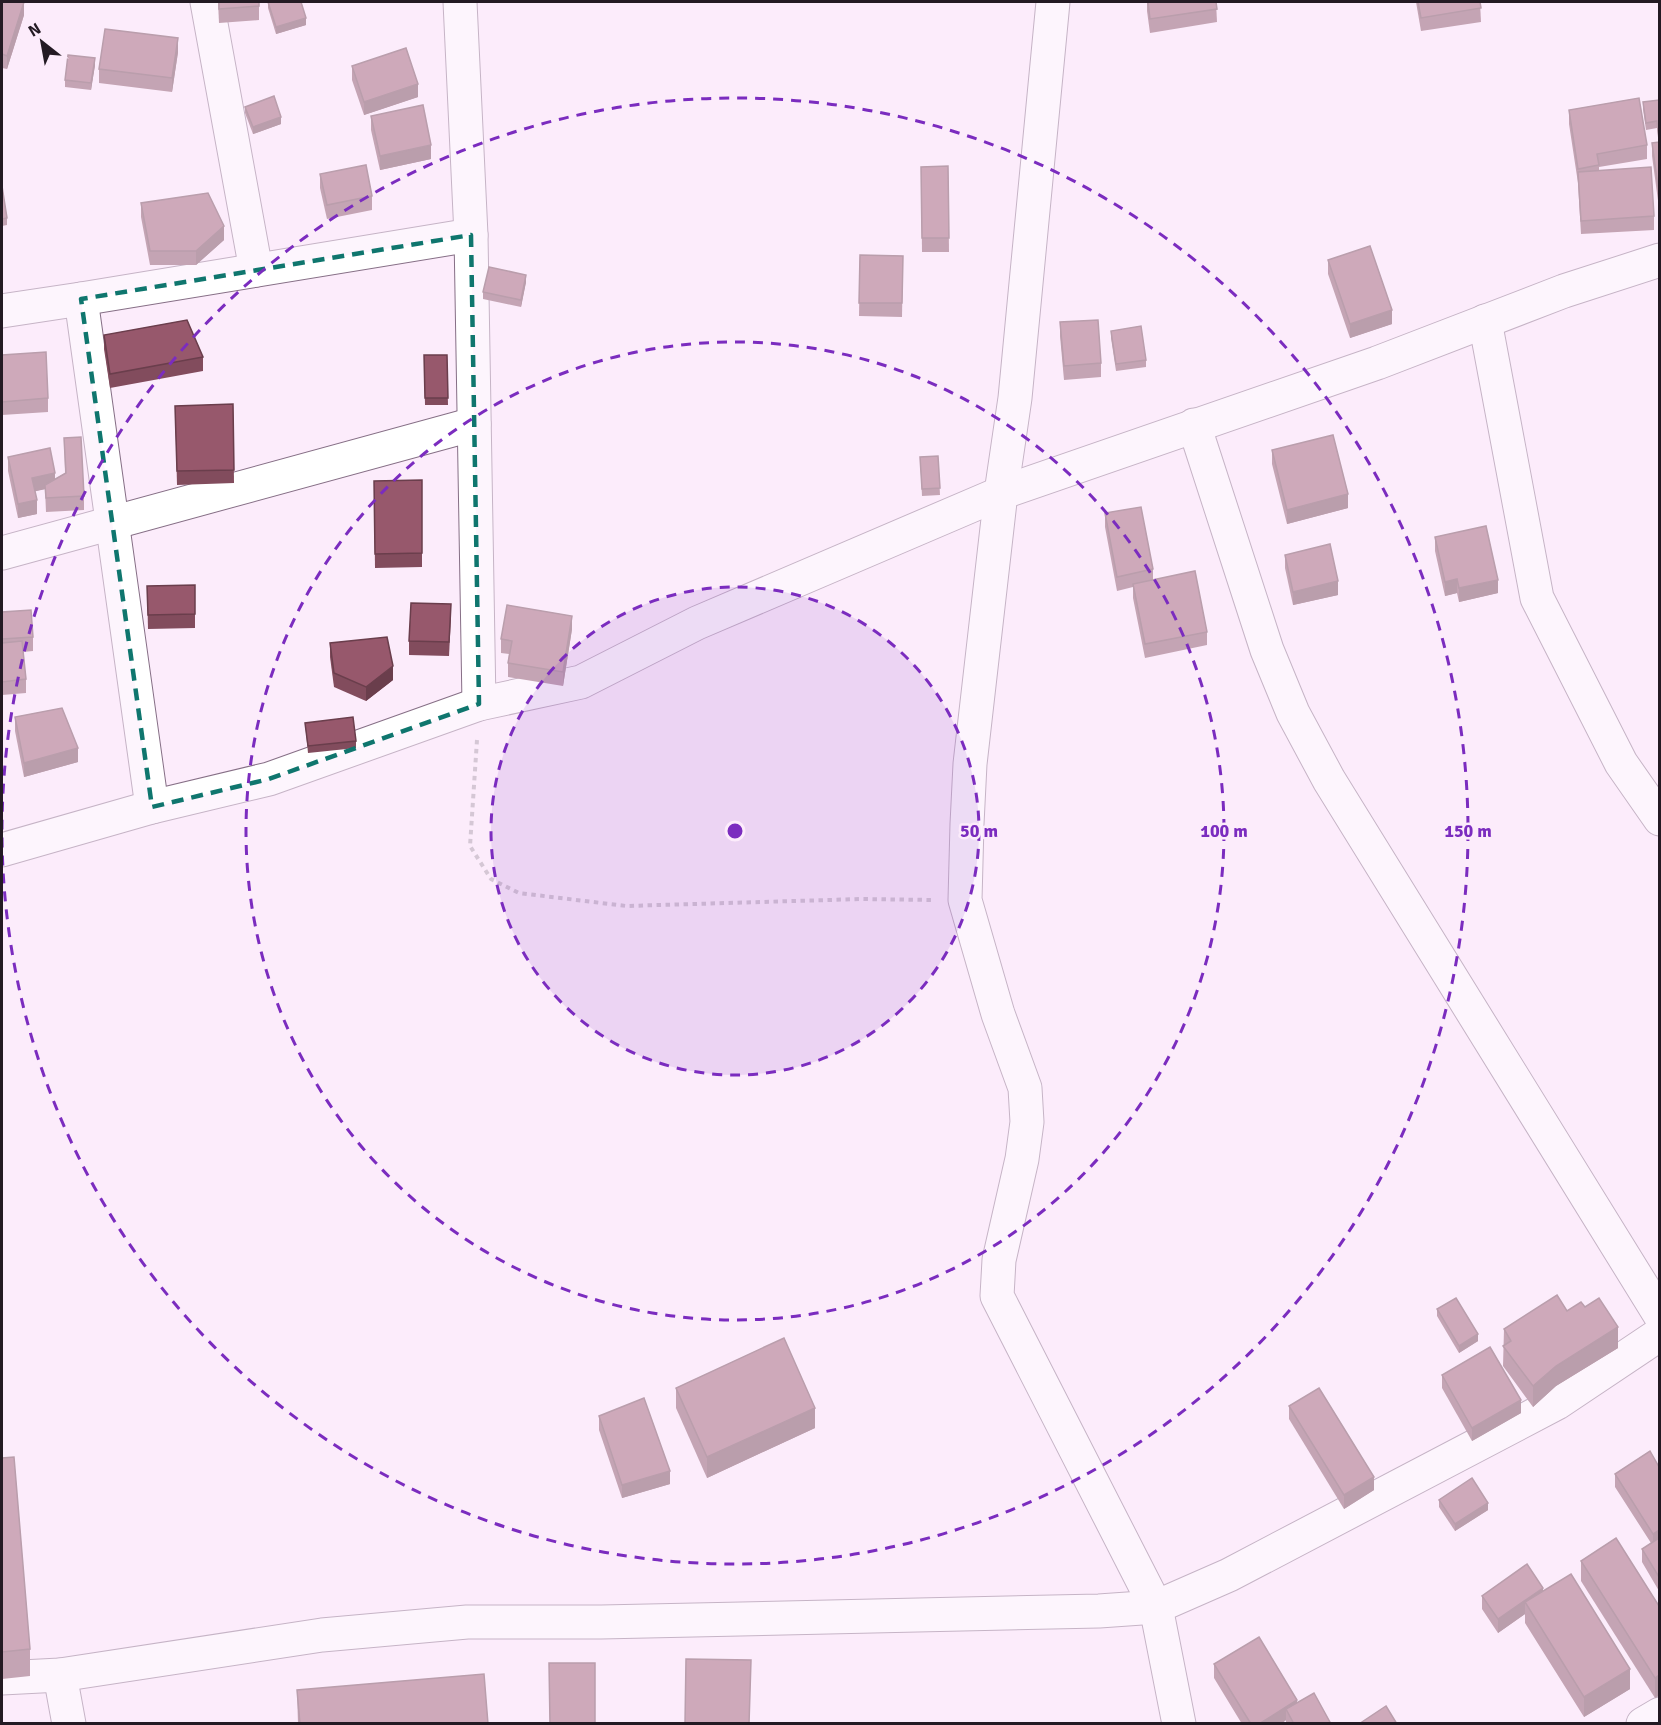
<svg xmlns="http://www.w3.org/2000/svg" width="1661" height="1725" font-family="Signika,sans-serif">
<rect width="100%" height="100%" fill="#fcecfb"/>
<g fill="none" stroke-linecap="round" stroke-linejoin="round">
<g stroke="#866f86" stroke-width="35">
<g id="minor">
<path d="M207 2 256 270"/>
<path d="M460 2 471 235 479 704"/>
<path d="M1053 2 1015 398 1001 493 970 764 967 824 965 900 998 1014 1025 1088 1027 1122 1022 1159 999 1260 997 1296 1156 1607 1179 1724"/>
<path d="M81 299 152 807"/>
<path d="M2 311 81 299 471 235"/>
<path d="M1485 321 1537 598 1621 763 1660 819"/>
<path d="M1194 425 1267 650 1293 713 1329 780 1660 1315"/>
<path d="M2 553 474 424"/>
<path d="M2 850 152 807 269 779 479 704 581 682 697 623 1001 493 1377 363 1564 291 1660 260"/>
<path d="M60 1675 69 1724"/>
<path d="M2 1678 60 1675 322 1635 467 1622H601L1099 1611 1156 1607 1229 1575 1557 1403 1660 1334"/>
<path d="M1643 1724 1660 1714"/>
</g>
</g>
<path stroke="#a79aa6" stroke-width="4" stroke-dasharray="4.5 4.5" stroke-linecap="butt" d="M477 740 470 846 491 879 519 893 626 906 862 899 931 900"/>
<use href="#minor" stroke="#fff" stroke-width="33"/>
</g>
<g fill="#824c5d">
<path d="M2 2 24 15 7 69 2 68Z"/>
<path d="M218 2H259V20L219 23Z"/>
<path d="M268 2 306 25 276 34 268 8Z"/>
<path d="M1147 2H1216L1217 22 1150 33 1147 11Z"/>
<path d="M1416 2H1480L1481 22 1421 31Z"/>
<path d="M178 52 172 92 99 83V69Z"/>
<path d="M95 65 91 90 65 87V80Z"/>
<path d="M352 66 418 97 364 115 352 80Z"/>
<path d="M1659 100V208L1652 156V143L1659 142 1657 128 1646 130 1643 109V102Z"/>
<path d="M245 107 281 124 253 134 245 113Z"/>
<path d="M1569 110 1647 145V159L1599 167V171L1654 216V230L1581 234 1578 183 1569 124Z"/>
<path d="M371 116 431 159 380 170 371 130Z"/>
<path d="M948 166 949 252H922L921 167Z"/>
<path d="M320 174 372 196V210L327 219 320 188Z"/>
<path d="M2 186 7 218V225L2 226Z"/>
<path d="M141 203 224 240 196 265H150L141 217Z"/>
<path d="M860 255 903 256 902 317 859 316Z"/>
<path d="M1328 260 1392 324 1350 338 1328 274Z"/>
<path d="M526 282 521 307 483 299V292Z"/>
<path d="M1060 322 1101 363V377L1064 380 1060 336Z"/>
<path d="M1111 331 1146 360V367L1116 371 1111 338Z"/>
<path d="M104 335 203 357V371L110 388 104 349Z"/>
<path d="M2 355 48 398V412L2 415Z"/>
<path d="M424 355H447L448 405H425Z"/>
<path d="M233 404 234 483 177 485 175 406Z"/>
<path d="M64 438 84 496V510L46 512 45 489 35 491 37 514 18 518 8 471V457L55 479 65 473Z"/>
<path d="M1272 450 1348 508 1287 524 1272 464Z"/>
<path d="M938 456 940 495 922 496 920 457Z"/>
<path d="M422 480V567L375 568 374 481Z"/>
<path d="M1105 513 1153 569V580L1207 632V645L1145 658 1133 598V587L1117 591 1105 527Z"/>
<path d="M1435 537 1498 593 1459 602 1457 593 1445 596 1435 551Z"/>
<path d="M1285 555 1338 595 1293 605 1285 568Z"/>
<path d="M195 585V628L148 629 147 586Z"/>
<path d="M2 612 33 637V651L23 652 26 679V693L2 695Z"/>
<path d="M451 617 449 656 409 655V641Z"/>
<path d="M572 629 563 686 508 677V663L509 654 501 653V639Z"/>
<path d="M330 643 393 680 366 701 334 687 330 657Z"/>
<path d="M15 717 78 762 24 777 15 731Z"/>
<path d="M305 723 356 741V748L308 753Z"/>
<path d="M1585 1307 1618 1348 1556 1386 1533 1407 1503 1366 1504 1329 1567 1311Z"/>
<path d="M1437 1309 1478 1341 1459 1353 1437 1316Z"/>
<path d="M1442 1375 1521 1413 1472 1441 1442 1388Z"/>
<path d="M676 1388 815 1428 707 1478 676 1408Z"/>
<path d="M1289 1406 1374 1490 1344 1509 1289 1419Z"/>
<path d="M599 1416 670 1484 622 1498 599 1430Z"/>
<path d="M2 1458 30 1649V1676L2 1679Z"/>
<path d="M1659 1467V1591L1642 1562V1549L1651 1543 1615 1487V1474Z"/>
<path d="M1439 1500 1488 1510 1455 1531 1439 1507Z"/>
<path d="M1581 1561 1659 1606 1655 1698 1581 1581Z"/>
<path d="M1543 1591 1630 1689 1584 1717 1525 1623V1614L1498 1633 1482 1609V1596Z"/>
<path d="M1214 1664 1297 1703 1331 1724H1286V1720L1281 1724H1242L1214 1678Z"/>
<path d="M297 1690 488 1724H298Z"/>
</g>
<g fill="#6a3e4c">
<path d="M24 2V15L7 69V56Z"/>
<path d="M306 18V25L276 34V27Z"/>
<path d="M178 38V52L172 92V78Z"/>
<path d="M95 58V65L91 90V83Z"/>
<path d="M418 84V97L364 115V102Z"/>
<path d="M281 117V124L253 134V127Z"/>
<path d="M431 145V159L380 170V156Z"/>
<path d="M224 226V240L196 265V251Z"/>
<path d="M526 275V282L521 307V300Z"/>
<path d="M1392 310V324L1350 338V324Z"/>
<path d="M55 473V487L32 492V478Z"/>
<path d="M1348 494V508L1287 524V510Z"/>
<path d="M37 500V514L18 518V504Z"/>
<path d="M1457 579V593L1445 596V582Z"/>
<path d="M1498 580V593L1459 602V588Z"/>
<path d="M1338 581V595L1293 605V592Z"/>
<path d="M572 616V629L563 686V672Z"/>
<path d="M393 666V680L366 701V687Z"/>
<path d="M78 748V762L24 777V763Z"/>
<path d="M1618 1327V1348L1556 1386 1533 1407V1386L1556 1366Z"/>
<path d="M1478 1334V1341L1459 1353V1346Z"/>
<path d="M1521 1400V1413L1472 1441V1428Z"/>
<path d="M815 1408V1428L707 1478V1457Z"/>
<path d="M670 1471V1484L622 1498V1485Z"/>
<path d="M1374 1477V1490L1344 1509V1495Z"/>
<path d="M1488 1503V1510L1455 1531V1524Z"/>
<path d="M1659 1530V1544L1653 1548V1534Z"/>
<path d="M1543 1588V1602H1525V1614L1498 1633V1619Z"/>
<path d="M1630 1669V1689L1584 1717V1697Z"/>
<path d="M1659 1675V1696L1655 1698V1678Z"/>
<path d="M1297 1700V1713L1286 1709V1720L1281 1724H1259Z"/>
</g>
<g fill="#97586c" stroke="#6a3e4c" stroke-width="1.5">
<path d="M2 2H24L7 56 2 54Z"/>
<path d="M219 2H259V6L219 9Z"/>
<path d="M268 2H301L306 18 276 27Z"/>
<path d="M1148 2H1216L1217 9 1150 19Z"/>
<path d="M1418 2H1480L1481 8 1421 18Z"/>
<path d="M105 29 178 38 172 78 99 69Z"/>
<path d="M406 48 418 84 364 102 352 66Z"/>
<path d="M68 55 95 58 91 83 65 80Z"/>
<path d="M274 96 281 117 253 127 245 107Z"/>
<path d="M1639 98 1647 145 1597 154 1599 165 1578 169 1569 110Z"/>
<path d="M1659 100V140L1657 121 1646 123 1643 102Z"/>
<path d="M423 105 431 145 380 156 371 116Z"/>
<path d="M1659 142V194L1652 143Z"/>
<path d="M366 165 372 196 327 205 320 174Z"/>
<path d="M948 166 949 238H922L921 167Z"/>
<path d="M1651 167 1654 216 1581 221 1578 172Z"/>
<path d="M2 186 7 218 2 219Z"/>
<path d="M208 193 224 226 196 251H150L141 203Z"/>
<path d="M1370 246 1392 310 1350 324 1328 260Z"/>
<path d="M860 255 903 256 902 303H859Z"/>
<path d="M489 267 526 275 521 300 483 292Z"/>
<path d="M187 320 203 357 110 374 104 335Z"/>
<path d="M1098 320 1101 363 1064 366 1060 322Z"/>
<path d="M1141 326 1146 360 1116 364 1111 331Z"/>
<path d="M46 352 48 398 2 402V355Z"/>
<path d="M424 355H447L448 398H425Z"/>
<path d="M233 404 234 470 177 471 175 406Z"/>
<path d="M1333 435 1348 494 1287 510 1272 450Z"/>
<path d="M81 437 84 496 46 498 45 485 66 473 64 438Z"/>
<path d="M50 448 55 473 32 478 37 500 18 504 8 457Z"/>
<path d="M938 456 940 488 922 489 920 457Z"/>
<path d="M422 480V553L375 554 374 481Z"/>
<path d="M1141 507 1153 569 1117 577 1105 513Z"/>
<path d="M1486 526 1498 580 1459 588 1457 579 1445 582 1435 537Z"/>
<path d="M1330 544 1338 581 1293 592 1285 555Z"/>
<path d="M1195 571 1207 632 1145 644 1133 584Z"/>
<path d="M195 585V614L148 615 147 586Z"/>
<path d="M411 603 451 604 449 642 409 641Z"/>
<path d="M507 605 572 616 563 672 508 663 512 641 501 639Z"/>
<path d="M31 610 33 637 2 639V612Z"/>
<path d="M387 637 393 666 366 687 334 673 330 643Z"/>
<path d="M22 641 26 679 2 682V643Z"/>
<path d="M62 708 78 748 24 763 15 717Z"/>
<path d="M353 717 356 741 308 746 305 723Z"/>
<path d="M1557 1295 1567 1311 1581 1302 1585 1307 1599 1298 1618 1327 1556 1366 1533 1386 1503 1346 1511 1341 1504 1329Z"/>
<path d="M1456 1298 1478 1334 1459 1346 1437 1309Z"/>
<path d="M784 1338 815 1408 707 1457 676 1388Z"/>
<path d="M1490 1347 1521 1400 1472 1428 1442 1375Z"/>
<path d="M1319 1388 1374 1477 1344 1495 1289 1406Z"/>
<path d="M644 1398 670 1471 622 1485 599 1416Z"/>
<path d="M1650 1451 1659 1467V1530L1653 1534 1615 1474Z"/>
<path d="M14 1457 30 1649 2 1652V1458Z"/>
<path d="M1472 1478 1488 1503 1455 1524 1439 1500Z"/>
<path d="M1616 1538 1659 1606V1675L1655 1678 1581 1561Z"/>
<path d="M1659 1538V1577L1642 1549Z"/>
<path d="M1527 1564 1543 1588 1498 1619 1482 1596Z"/>
<path d="M1571 1574 1630 1669 1584 1697 1525 1602Z"/>
<path d="M1259 1637 1297 1700 1259 1724H1251L1214 1664Z"/>
<path d="M686 1659 751 1660 749 1724 685 1723Z"/>
<path d="M549 1663H595V1724H550Z"/>
<path d="M484 1674 488 1724H300L297 1690Z"/>
<path d="M1314 1693 1331 1724H1294L1286 1709Z"/>
<path d="M1386 1706 1397 1724H1359Z"/>
</g>
<path d="M0 0H1661V1725H0ZM471 235 479 704 269 779 152 807 81 299Z" fill="#fcecfb" fill-opacity=".55" fill-rule="evenodd"/>
<path fill="none" stroke="#0f766e" stroke-width="4.5" stroke-dasharray="12 8" stroke-linejoin="round" d="M471 235 479 704 269 779 152 807 81 299Z"/>
<circle cx="735" cy="831" r="244" fill="#7b2cbf" fill-opacity=".12"/>
<g fill="none" stroke="#7b2cbf" stroke-width="3" stroke-dasharray="10 8">
<circle cx="735" cy="831" r="244"/>
<circle cx="735" cy="831" r="489"/>
<circle cx="735" cy="831" r="733"/>
</g>
<circle cx="735" cy="831" r="9" fill="#7b2cbf" stroke="#fcecfb" stroke-width="3"/>
<g font-size="18" text-anchor="middle" font-weight="bold" fill="#7b2cbf" stroke="#fcecfb" stroke-width="5" stroke-linejoin="round" paint-order="stroke">
<text x="979" y="837">50 m</text>
<text x="1224" y="837">100 m</text>
<text x="1468" y="837">150 m</text>
</g>
<rect width="1661" height="1725" fill="none" stroke="#231a23" stroke-width="6"/>
<g transform="translate(42 42) rotate(329)" stroke="#fcecfb" stroke-width="4.5" paint-order="stroke">
<path d="M0-4.5L10 22L0 15L-10 22Z" fill="#231a23"/>
<text y="-9" font-size="16" font-weight="bold" text-anchor="middle" fill="#231a23">N</text>
</g>
</svg>
